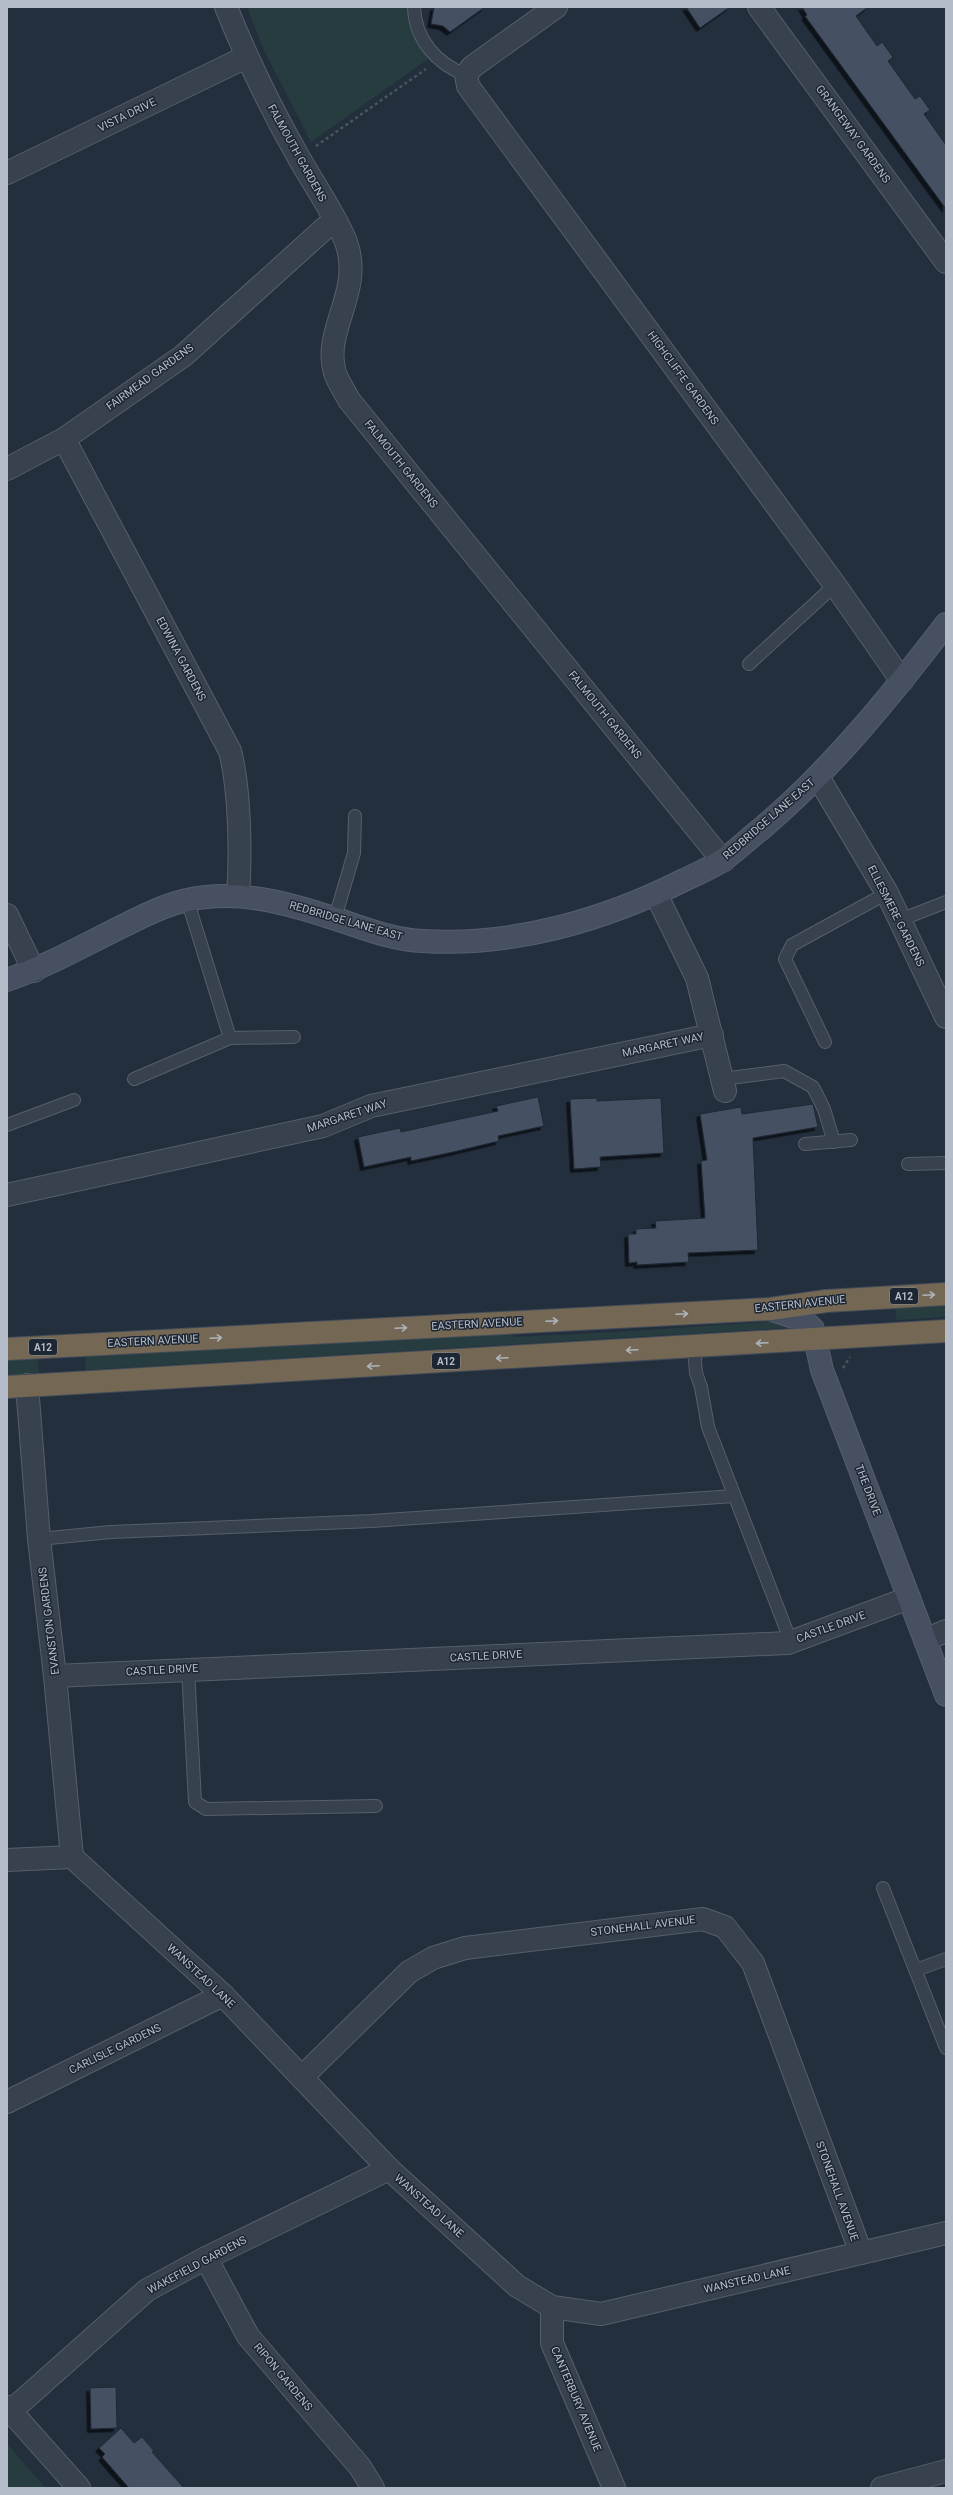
<svg xmlns="http://www.w3.org/2000/svg" width="953" height="2495" font-family="Roboto,sans-serif">
<defs>
<filter id="shadow"><feDropShadow dx="-3.5" dy="3.5" stdDeviation="0" flood-color="#0009"/></filter>
</defs>
<rect width="100%" height="100%" fill="#242f3e"/>
<g fill="#263c3f">
<path d="M247 7H408L413 34 428 59 311 142 263 48Z"/>
<path d="M946 1303V1317L896 1320 895 1306Z"/>
<path d="M793 1320 800 1327 86 1370 85 1353 501 1328 515 1337 617 1332Z"/>
<path d="M38 1357 39 1374 7 1375V1359Z"/>
<path d="M7 2444 46 2488H7Z"/>
</g>
<g fill="#455162" stroke="#1f2835" filter="url(#shadow)">
<path d="M434 7H485L450 32 443 26 431 24Z"/>
<path d="M686 7H730L700 28Z"/>
<path d="M802 7H868L856 16 877 46 882 42 893 57 888 61 915 99 920 96 930 110 924 114 946 145V209L805 16 807 15Z"/>
<path d="M538 1097 544 1126 498 1136 499 1141 453 1152 411 1161V1157L364 1167 358 1137 400 1128 401 1132 451 1121 498 1111 496 1106Z"/>
<path d="M597 1098V1101L661 1098 664 1153 600 1157 601 1167 574 1169 570 1099Z"/>
<path d="M813 1104 818 1127 753 1138 758 1250 688 1253 689 1262 637 1265V1262L629 1263 628 1234H636V1229L656 1228 655 1221 705 1218 701 1161 707 1160 700 1114 741 1107 742 1114Z"/>
<path d="M116 2387 117 2428 91 2429 90 2388Z"/>
<path d="M121 2428 134 2443 142 2437 154 2451 152 2452 184 2488H129L102 2457 105 2454 99 2448Z"/>
</g>
<g fill="none" stroke-linecap="round" stroke-linejoin="round">
<g stroke="#565f6c" stroke-width="14">
<g id="lane">
<path d="M414 7C415 40 437 64 466 75"/>
<path d="M749 664 835 585"/>
<path d="M187 899 230 1038"/>
<path d="M335 918 354 853 355 816"/>
<path d="M900 920 946 902"/>
<path d="M825 1042 785 959 792 945 887 893"/>
<path d="M134 1079 230 1038 294 1037"/>
<path d="M722 1079 784 1071 813 1087 824 1109 834 1142"/>
<path d="M7 1125 74 1100"/>
<path d="M805 1144 851 1140"/>
<path d="M908 1164 946 1163"/>
<path d="M694 1347 696 1373 701 1387 708 1427 791 1642"/>
<path d="M39 1539 111 1532 372 1521 734 1496"/>
<path d="M188 1669 195 1802 206 1809 376 1806"/>
<path d="M883 1888 946 2048"/>
<path d="M916 1970 946 1959"/>
</g>
</g>
<g stroke="#565f6c" stroke-width="24">
<g id="street">
<path d="M226 7C247 59 271 109 299 158 313 183 336 216 346 242 364 292 322 330 335 373 338 382 345 392 349 400L723 861"/>
<path d="M556 7 472 67 466 75 468 86 835 585 902 681"/>
<path d="M759 7 946 262"/>
<path d="M7 173 246 57"/>
<path d="M64 439 230 751C240 790 241 855 238 896"/>
<path d="M7 469 64 439 183 356 334 220"/>
<path d="M818 777 887 893 946 1017"/>
<path d="M656 894 697 978 725 1091"/>
<path d="M7 915 34 971"/>
<path d="M7 1195 323 1126 371 1106 712 1035"/>
<path d="M27 1385 39 1539 55 1676 72 1857"/>
<path d="M925 1640 946 1631"/>
<path d="M55 1676 788 1643 909 1598"/>
<path d="M7 1860 72 1857 223 1995 389 2169 517 2286 552 2307 601 2314 946 2233"/>
<path d="M302 2077 409 1972 433 1958 465 1948 703 1919 725 1927 753 1963 861 2253"/>
<path d="M7 2102 223 1995"/>
<path d="M206 2258 248 2336 360 2467 373 2488"/>
<path d="M552 2307V2343L614 2488"/>
<path d="M7 2407 79 2488"/>
<path d="M11 2411 147 2290 206 2258 389 2169"/>
<path d="M882 2488 946 2471"/>
</g>
</g>
<g stroke="#565f6c" stroke-width="24">
<g id="secondary">
<path d="M7 980C45 967 79 948 115 930 145 915 172 900 206 897 251 892 297 906 339 920 366 929 394 940 423 941 512 947 605 920 684 880 697 874 711 868 723 860 736 851 748 839 761 829 831 770 890 697 946 624"/>
<path d="M770 1309 803 1320 813 1329 822 1370 946 1695"/>
</g>
</g>
<g stroke="#434c59" stroke-width="24">
<g id="highway">
<path d="M7 1349 770 1309 826 1301 946 1294"/>
<path d="M7 1387 946 1331"/>
</g>
</g>
<g stroke="#44595c" stroke-width="2.5" stroke-dasharray="3 3" stroke-linecap="butt">
<path d="M316 146 426 69"/>
<path d="M843 1368 850 1357"/>
</g>
<use href="#lane" stroke="#38414e" stroke-width="12"/>
<use href="#street" stroke="#38414e" stroke-width="22"/>
<use href="#secondary" stroke="#465061" stroke-width="22"/>
<use href="#highway" stroke="#746855" stroke-width="22"/>
</g>
<defs><path id="oneway-shaft" d="M-6 0H5M1.5-3L5.5 0L1.5 3" fill="none" stroke-width="1.6" stroke-linecap="round" stroke-linejoin="round"/></defs>
<g stroke="#aeb4bd">
<use href="#oneway-shaft" transform="translate(929 1295) rotate(-3)"/>
<use href="#oneway-shaft" transform="translate(682 1314) rotate(-3)"/>
<use href="#oneway-shaft" transform="translate(552 1321) rotate(-3)"/>
<use href="#oneway-shaft" transform="translate(401 1328) rotate(-3)"/>
<use href="#oneway-shaft" transform="translate(216 1338) rotate(-3)"/>
<use href="#oneway-shaft" transform="translate(762 1343) rotate(177)"/>
<use href="#oneway-shaft" transform="translate(632 1350) rotate(177)"/>
<use href="#oneway-shaft" transform="translate(502 1358) rotate(177)"/>
<use href="#oneway-shaft" transform="translate(373 1366) rotate(177)"/>
</g>
<g text-anchor="middle" dominant-baseline="central" stroke-width="3" stroke-linejoin="round" paint-order="stroke">
<g fill="#1d2633" stroke="#878f9c" stroke-width="1">
<rect x="890" y="1288" width="28" height="16" rx="3"/>
<rect x="29" y="1339" width="28" height="16" rx="3"/>
<rect x="432" y="1353" width="28" height="16" rx="3"/>
</g>
<g font-size="10" font-weight="bold" fill="#b4bcc9">
<text x="904" y="1296">A12</text>
<text x="43" y="1347">A12</text>
<text x="446" y="1361">A12</text>
</g>
<g font-size="11" fill="#b4bcc9" stroke="#1d2633">
<text transform="translate(127 115) rotate(-26)">VISTA DRIVE</text>
<text transform="translate(853 134) rotate(54)">GRANGEWAY GARDENS</text>
<text transform="translate(297 153) rotate(61)">FALMOUTH GARDENS</text>
<text transform="translate(150 377) rotate(-36)">FAIRMEAD GARDENS</text>
<text transform="translate(683 378) rotate(54)">HIGHCLIFFE GARDENS</text>
<text transform="translate(401 464) rotate(51)">FALMOUTH GARDENS</text>
<text transform="translate(181 659) rotate(62)">EDWINA GARDENS</text>
<text transform="translate(605 715) rotate(51)">FALMOUTH GARDENS</text>
<text transform="translate(769 819) rotate(-41)">REDBRIDGE LANE EAST</text>
<text transform="translate(896 916) rotate(63)">ELLESMERE GARDENS</text>
<text transform="translate(346 921) rotate(16)">REDBRIDGE LANE EAST</text>
<text transform="translate(663 1045) rotate(-12)">MARGARET WAY</text>
<text transform="translate(347 1116) rotate(-18)">MARGARET WAY</text>
<text transform="translate(800 1304) rotate(-6)">EASTERN AVENUE</text>
<text transform="translate(477 1324) rotate(-3)">EASTERN AVENUE</text>
<text transform="translate(153 1341) rotate(-3)">EASTERN AVENUE</text>
<text transform="translate(868 1490) rotate(69)">THE DRIVE</text>
<text transform="translate(49 1621) rotate(-97)">EVANSTON GARDENS</text>
<text transform="translate(831 1627) rotate(-20)">CASTLE DRIVE</text>
<text transform="translate(486 1656) rotate(-3)">CASTLE DRIVE</text>
<text transform="translate(162 1670) rotate(-3)">CASTLE DRIVE</text>
<text transform="translate(643 1926) rotate(-7)">STONEHALL AVENUE</text>
<text transform="translate(201 1976) rotate(43)">WANSTEAD LANE</text>
<text transform="translate(115 2049) rotate(-26)">CARLISLE GARDENS</text>
<text transform="translate(837 2191) rotate(70)">STONEHALL AVENUE</text>
<text transform="translate(429 2206) rotate(42)">WANSTEAD LANE</text>
<text transform="translate(197 2265) rotate(-28)">WAKEFIELD GARDENS</text>
<text transform="translate(747 2280) rotate(-13)">WANSTEAD LANE</text>
<text transform="translate(283 2377) rotate(50)">RIPON GARDENS</text>
<text transform="translate(576 2399) rotate(67)">CANTERBURY AVENUE</text>
</g>
</g>
<rect width="953" height="2495" fill="none" stroke="#b4bcc9" stroke-width="16"/>
</svg>
